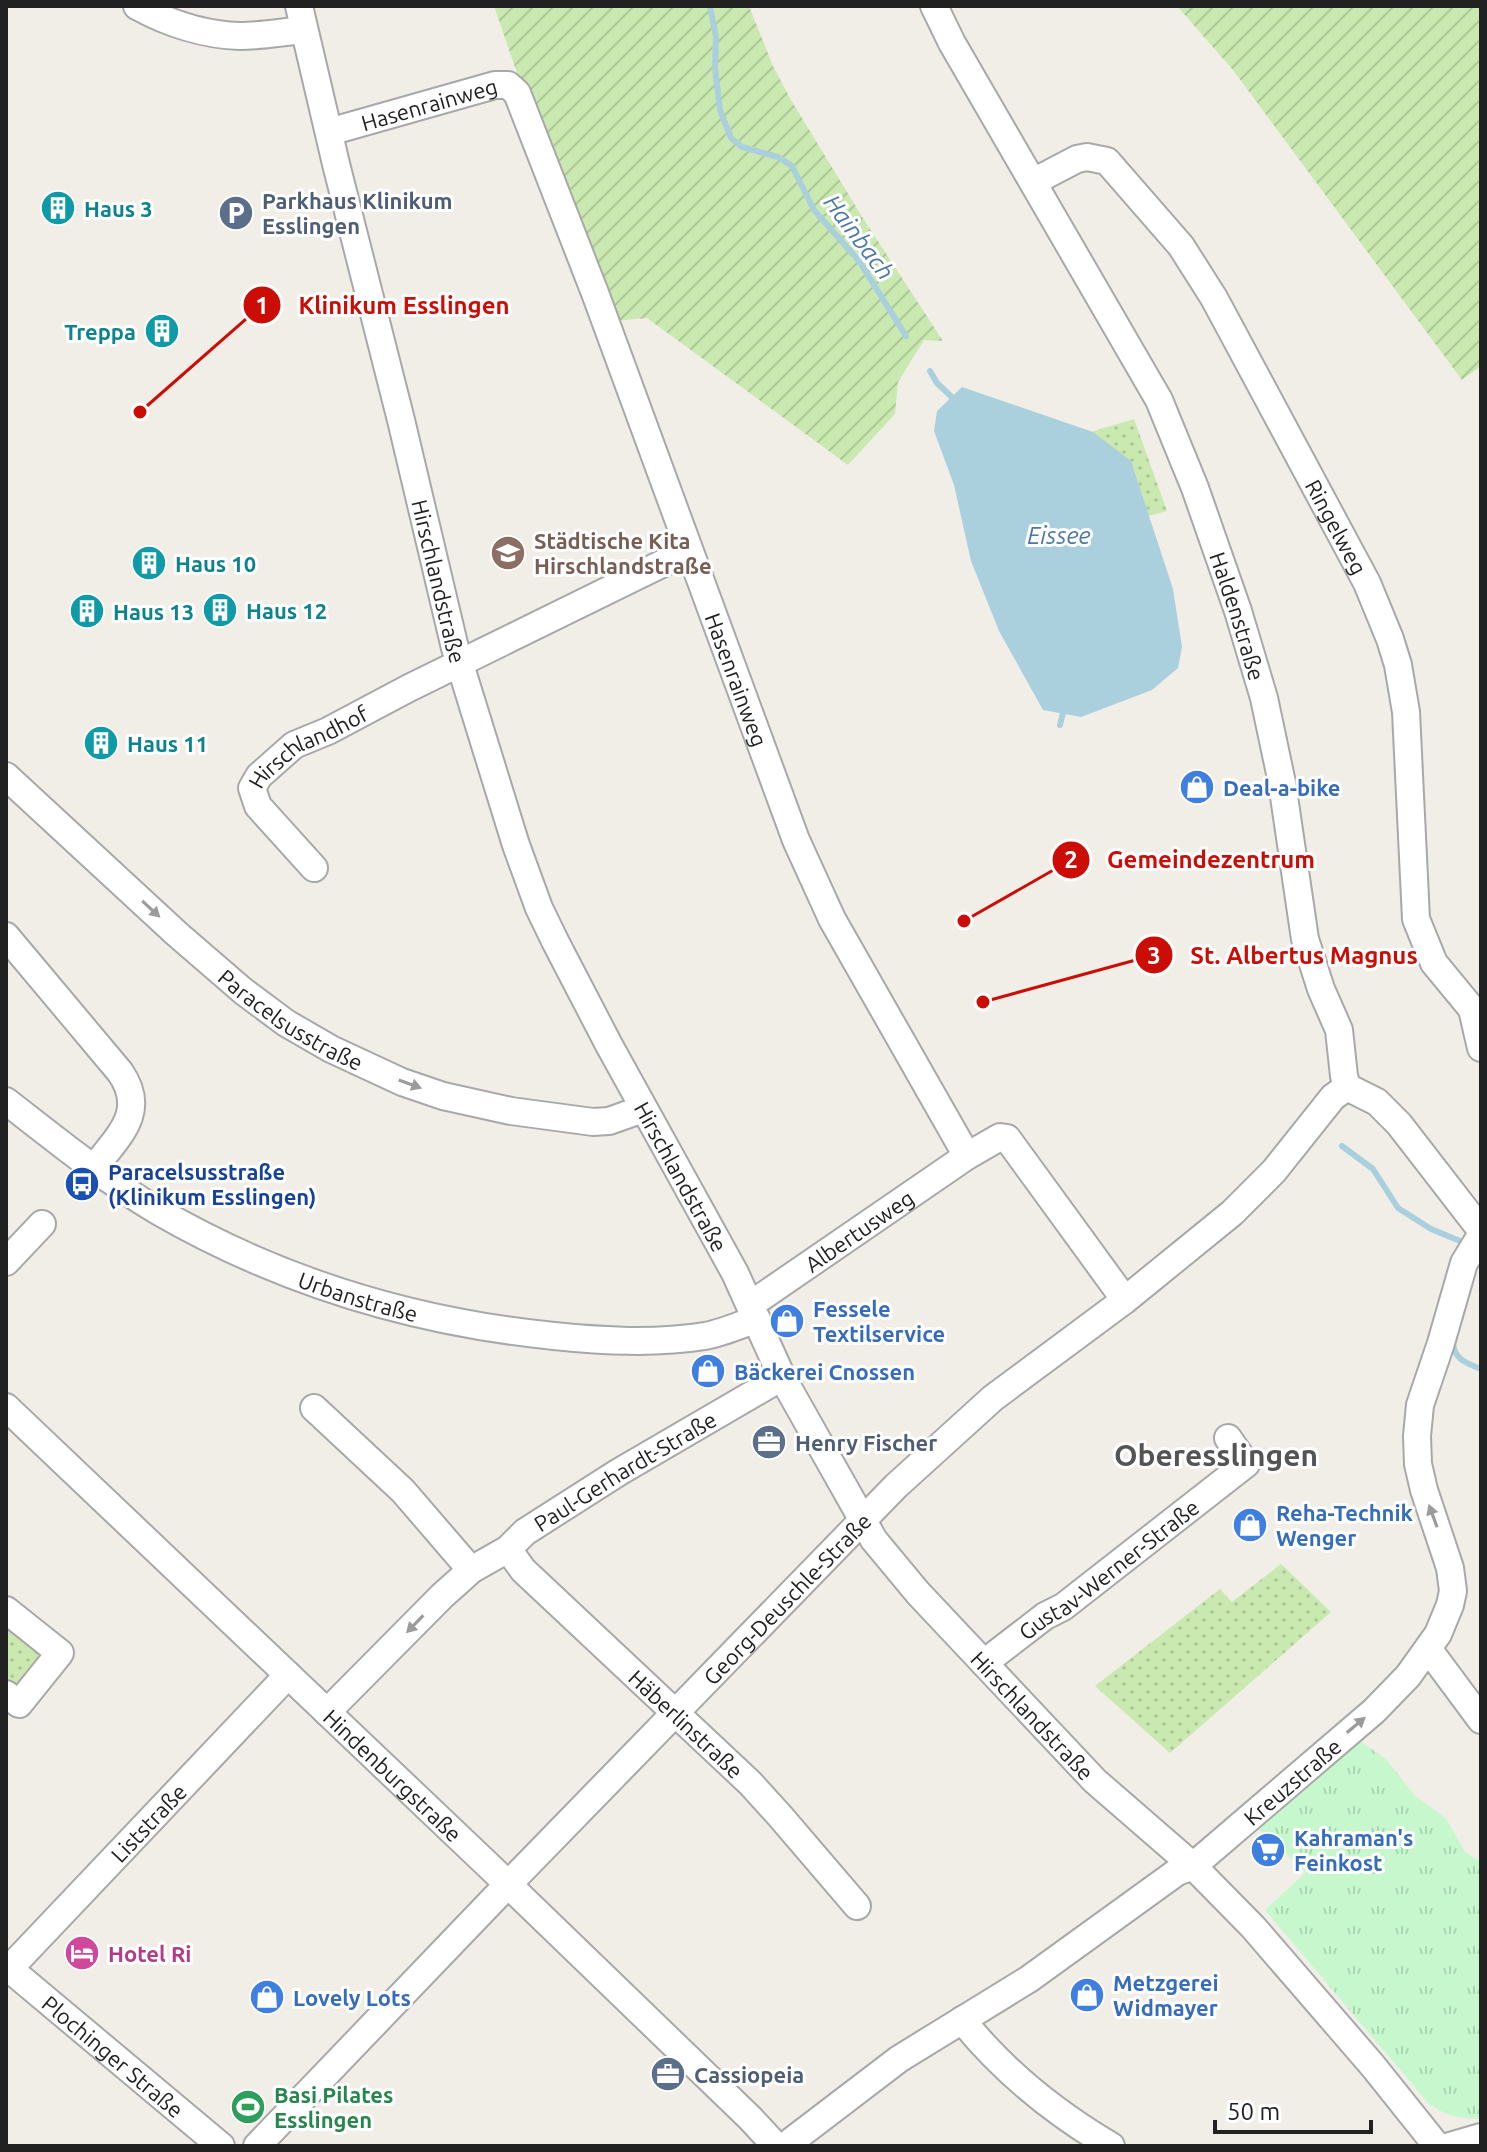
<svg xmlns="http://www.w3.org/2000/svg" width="1487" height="2152" font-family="Ubuntu,sans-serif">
<defs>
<pattern id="grass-dots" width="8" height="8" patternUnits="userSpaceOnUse" patternTransform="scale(2)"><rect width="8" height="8" fill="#cae9b0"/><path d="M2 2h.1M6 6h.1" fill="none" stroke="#adc897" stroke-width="1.8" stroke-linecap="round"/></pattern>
<pattern id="park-tufts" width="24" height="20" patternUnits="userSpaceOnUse" patternTransform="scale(2)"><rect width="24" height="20" fill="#c7f8cd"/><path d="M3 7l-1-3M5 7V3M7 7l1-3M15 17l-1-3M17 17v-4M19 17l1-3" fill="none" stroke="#abd4b0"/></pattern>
<pattern id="garden-furrows" width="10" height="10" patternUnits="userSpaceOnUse" patternTransform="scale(2)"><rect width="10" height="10" fill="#cae9b0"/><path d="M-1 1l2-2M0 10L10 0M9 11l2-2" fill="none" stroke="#adc897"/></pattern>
</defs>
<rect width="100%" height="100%" fill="#f1eee8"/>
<g fill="url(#grass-dots)">
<path d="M1134 419 1167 511 1061 539 1031 450Z"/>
<path d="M1281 1564 1331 1612 1170 1753 1095 1686 1220 1589 1232 1602Z"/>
<path d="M6 1622 51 1656 18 1696 6 1687Z"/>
</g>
<path fill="url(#park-tufts)" d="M1353 1736 1387 1760 1414 1795 1446 1818 1465 1852 1481 1862V2119C1461 2119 1446 2116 1429 2104L1265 1910 1306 1872 1254 1825Z"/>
<g fill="url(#garden-furrows)">
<path d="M494 6H749L773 66 791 100 861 215 943 341 924 340 898 382 895 414 848 465 647 318 615 321 525 96Z"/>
<path d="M1177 6H1481V366L1462 380 1233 70Z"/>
</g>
<path fill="#aad0dd" d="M962 387 1093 432 1131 461 1173 589 1182 647 1178 668 1152 690 1081 717 1043 710 999 631 971 561 954 485 934 431 937 411Z"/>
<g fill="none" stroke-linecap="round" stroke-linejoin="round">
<g stroke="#aad0dd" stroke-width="6">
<path d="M710 6 716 37 715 68 720 110 731 138 742 147 778 157 792 166 814 210 859 261 906 336"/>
<path d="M930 371 937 383 956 401"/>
<path d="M1060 725 1064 709"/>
<path d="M1342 1146 1373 1169 1398 1208 1431 1229 1460 1241"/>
<path d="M1453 1341C1453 1359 1466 1363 1481 1369"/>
</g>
<g stroke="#a8a8a8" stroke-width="30">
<g id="minor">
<path d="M137 6C168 23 205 35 240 36 261 36 283 32 304 30"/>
<path id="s1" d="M299 6 336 164 401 420 455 648 516 845 539 908 555 941 609 1045 735 1273 782 1377 874 1540 918 1593 1095 1781 1193 1866 1253 1927 1373 2066 1437 2146"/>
<path id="s2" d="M934 6 952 43 1159 400 1195 488 1238 611 1264 698 1282 783 1305 939 1321 989 1339 1030 1344 1076 1347 1087 1377 1102 1399 1124 1481 1230"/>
<path id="s3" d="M329 132 495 85H508L517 93 595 293 796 840 832 919 967 1156 1000 1137 1007 1138 1125 1300"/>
<path id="s4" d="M1033 182 1077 159 1087 157 1107 161 1181 246 1214 298 1367 583 1390 639 1398 665 1406 712 1416 919 1434 963 1472 1009 1481 1048"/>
<path id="s5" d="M6 776 177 934 243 991 286 1023 331 1049 402 1082 443 1096 511 1111 593 1122 609 1121 643 1109"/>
<path id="s6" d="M314 868 258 806 252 788 259 776 294 745 328 731 409 688 688 551"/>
<path d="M6 936 120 1072C148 1112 118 1136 94 1168"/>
<path id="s7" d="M6 1101C55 1139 104 1179 158 1211 281 1282 413 1322 554 1336 603 1341 655 1344 705 1336 722 1333 740 1325 757 1319"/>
<path d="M6 1262 42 1224"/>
<path id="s8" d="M750 1305 967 1156"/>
<path id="s9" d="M6 1407 489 1866 750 2118 776 2146"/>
<path d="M314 1408 403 1491 471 1570"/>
<path id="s10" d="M508 1549 523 1570 750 1783 780 1816 857 1906"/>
<path d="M6 1610 60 1653 19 1704 6 1694"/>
<path d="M1429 1650 1481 1720"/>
<path id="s11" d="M984 1663 1045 1616 1063 1607 1246 1464 1228 1438"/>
<path id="s12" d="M327 1712 442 1596 471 1570 508 1549 525 1532 619 1472 782 1377"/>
<path id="s13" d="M6 1966 221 2146"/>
<path id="s14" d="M9 1969 288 1675"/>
<path d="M962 2020C1003 2071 1055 2113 1111 2146"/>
<path id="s15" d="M257 2146 491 1902 896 1486 993 1398 1125 1300 1232 1213 1274 1171 1333 1097 1347 1087"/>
<path id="s16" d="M785 2146 899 2059 1029 1979 1177 1872 1193 1866 1374 1711 1408 1676 1438 1634 1450 1605 1453 1591 1450 1568 1424 1490 1418 1464 1417 1436 1420 1405 1441 1343 1464 1263 1481 1235"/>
<path d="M1450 2146 1481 2137"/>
</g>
</g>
<use href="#minor" stroke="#fff" stroke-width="26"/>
</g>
<defs><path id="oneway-solid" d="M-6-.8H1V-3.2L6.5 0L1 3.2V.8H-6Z" transform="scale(2)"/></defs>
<g fill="#9b9b9b">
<use href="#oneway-solid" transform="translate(151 909) rotate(43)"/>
<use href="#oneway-solid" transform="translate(410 1084) rotate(20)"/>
<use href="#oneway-solid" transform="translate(1433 1516) rotate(-110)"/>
<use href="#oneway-solid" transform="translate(415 1624) rotate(134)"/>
<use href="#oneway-solid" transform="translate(1356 1725) rotate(-40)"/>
</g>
<defs>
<g id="building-disc" transform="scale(1.8)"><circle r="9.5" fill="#0f9aa8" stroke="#fff"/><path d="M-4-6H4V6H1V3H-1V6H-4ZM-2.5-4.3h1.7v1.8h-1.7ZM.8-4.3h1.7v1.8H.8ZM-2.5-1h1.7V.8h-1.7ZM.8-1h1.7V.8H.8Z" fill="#fff"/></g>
<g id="parking-disc" transform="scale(1.8)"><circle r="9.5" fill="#5c6f8a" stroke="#fff"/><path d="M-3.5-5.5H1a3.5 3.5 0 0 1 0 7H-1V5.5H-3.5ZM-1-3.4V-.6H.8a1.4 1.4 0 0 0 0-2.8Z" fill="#fff"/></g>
<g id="school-disc" transform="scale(1.8)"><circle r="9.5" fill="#8d6e63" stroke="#fff"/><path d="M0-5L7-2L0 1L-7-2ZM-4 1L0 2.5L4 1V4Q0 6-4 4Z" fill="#fff"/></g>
<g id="shop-disc" transform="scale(1.8)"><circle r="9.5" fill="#3f7fe0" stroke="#fff"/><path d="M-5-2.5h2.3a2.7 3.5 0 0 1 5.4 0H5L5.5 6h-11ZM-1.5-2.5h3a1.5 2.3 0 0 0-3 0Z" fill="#fff"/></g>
<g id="bus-disc" transform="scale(1.8)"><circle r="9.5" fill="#1a4fb4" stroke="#fff"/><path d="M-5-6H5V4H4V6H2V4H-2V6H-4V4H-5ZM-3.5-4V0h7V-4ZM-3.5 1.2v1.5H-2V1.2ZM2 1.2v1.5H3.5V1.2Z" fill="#fff"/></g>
<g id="office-disc" transform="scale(1.8)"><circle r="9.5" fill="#5c6f8a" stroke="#fff"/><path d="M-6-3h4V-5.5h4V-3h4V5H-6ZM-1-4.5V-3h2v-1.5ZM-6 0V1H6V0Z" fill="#fff"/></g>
<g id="supermarket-disc" transform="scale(1.8)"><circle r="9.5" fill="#3f7fe0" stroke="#fff"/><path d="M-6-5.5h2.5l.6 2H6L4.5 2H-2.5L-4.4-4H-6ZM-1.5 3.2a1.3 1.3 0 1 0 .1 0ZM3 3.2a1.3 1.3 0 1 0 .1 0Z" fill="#fff"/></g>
<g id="hotel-disc" transform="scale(1.8)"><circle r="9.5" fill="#d1479c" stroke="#fff"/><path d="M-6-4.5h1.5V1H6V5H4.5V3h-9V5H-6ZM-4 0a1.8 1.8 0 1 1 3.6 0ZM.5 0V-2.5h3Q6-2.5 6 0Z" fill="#fff"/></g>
<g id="stadium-disc" transform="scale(1.8)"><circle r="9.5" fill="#2e9e5b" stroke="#fff"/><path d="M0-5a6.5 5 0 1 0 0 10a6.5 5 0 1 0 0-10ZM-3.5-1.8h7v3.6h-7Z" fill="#fff"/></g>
</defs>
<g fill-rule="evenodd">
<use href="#building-disc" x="58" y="208"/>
<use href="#parking-disc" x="236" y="213"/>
<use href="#building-disc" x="162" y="331"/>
<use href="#school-disc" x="508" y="553"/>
<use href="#building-disc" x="149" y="563"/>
<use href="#building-disc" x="220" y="610"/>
<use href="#building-disc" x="87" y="611"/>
<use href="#building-disc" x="101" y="743"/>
<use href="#shop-disc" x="1197" y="787"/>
<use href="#bus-disc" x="82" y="1184"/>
<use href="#shop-disc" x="787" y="1321"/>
<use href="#shop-disc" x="708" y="1371"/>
<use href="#office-disc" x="769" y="1442"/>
<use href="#shop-disc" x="1250" y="1525"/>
<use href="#supermarket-disc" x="1268" y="1850"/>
<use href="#hotel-disc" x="82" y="1953"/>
<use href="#shop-disc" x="1087" y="1995"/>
<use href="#shop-disc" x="267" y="1997"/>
<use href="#office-disc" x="668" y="2074"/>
<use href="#stadium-disc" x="248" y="2107"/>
</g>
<g text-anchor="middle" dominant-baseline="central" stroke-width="6" stroke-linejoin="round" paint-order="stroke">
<g font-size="22" fill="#212121" stroke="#fff">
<text stroke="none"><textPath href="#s3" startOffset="104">Hasenrainweg</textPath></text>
<text stroke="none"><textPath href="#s4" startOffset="514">Ringelweg</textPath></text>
<text stroke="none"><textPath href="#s1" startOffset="592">Hirschlandstraße</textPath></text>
<text stroke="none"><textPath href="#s2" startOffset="684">Haldenstraße</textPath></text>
<text stroke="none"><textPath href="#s3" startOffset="824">Hasenrainweg</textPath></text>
<text stroke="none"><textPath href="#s6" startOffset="174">Hirschlandhof</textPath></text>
<text stroke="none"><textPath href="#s5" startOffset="376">Paracelsusstraße</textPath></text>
<text stroke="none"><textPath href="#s1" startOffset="1238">Hirschlandstraße</textPath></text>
<text stroke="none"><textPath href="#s8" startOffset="132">Albertusweg</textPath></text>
<text stroke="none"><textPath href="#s7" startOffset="406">Urbanstraße</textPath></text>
<text stroke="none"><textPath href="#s12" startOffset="386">Paul-Gerhardt-Straße</textPath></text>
<text stroke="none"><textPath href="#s11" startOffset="156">Gustav-Werner-Straße</textPath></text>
<text stroke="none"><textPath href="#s15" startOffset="762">Georg-Deuschle-Straße</textPath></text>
<text stroke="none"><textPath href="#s1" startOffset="1886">Hirschlandstraße</textPath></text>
<text stroke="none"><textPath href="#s10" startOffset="250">Häberlinstraße</textPath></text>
<text stroke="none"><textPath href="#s9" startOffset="534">Hindenburgstraße</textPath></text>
<text stroke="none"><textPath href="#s16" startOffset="626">Kreuzstraße</textPath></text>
<text stroke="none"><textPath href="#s14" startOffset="202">Liststraße</textPath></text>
<text stroke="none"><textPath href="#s13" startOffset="140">Plochinger Straße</textPath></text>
</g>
<g font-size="22" font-weight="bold" fill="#4e5e75" stroke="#fff" text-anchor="start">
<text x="262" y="200">Parkhaus Klinikum<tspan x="262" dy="25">Esslingen</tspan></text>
<text x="795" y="1442">Henry Fischer</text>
<text x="694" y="2074">Cassiopeia</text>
</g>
<g font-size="22" font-weight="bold" fill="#0d838f" stroke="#fff" text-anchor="start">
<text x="84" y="208">Haus 3</text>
<text x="136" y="331" text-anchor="end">Treppa</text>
<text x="175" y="563">Haus 10</text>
<text x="246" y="610">Haus 12</text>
<text x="113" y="611">Haus 13</text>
<text x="127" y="743">Haus 11</text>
</g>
<g font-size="22" font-weight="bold" fill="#785e54" stroke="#fff" text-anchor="start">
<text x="534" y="540">Städtische Kita<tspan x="534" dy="25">Hirschlandstraße</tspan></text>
</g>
<g font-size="22" font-weight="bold" fill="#366cbe" stroke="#fff" text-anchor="start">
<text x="1223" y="787">Deal-a-bike</text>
<text x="813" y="1308">Fessele<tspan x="813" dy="25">Textilservice</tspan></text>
<text x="734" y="1371">Bäckerei Cnossen</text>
<text x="1276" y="1512">Reha-Technik<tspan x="1276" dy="25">Wenger</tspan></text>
<text x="1294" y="1837">Kahraman's<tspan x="1294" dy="25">Feinkost</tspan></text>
<text x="1113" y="1982">Metzgerei<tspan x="1113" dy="25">Widmayer</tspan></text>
<text x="293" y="1997">Lovely Lots</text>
</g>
<g font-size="22" font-weight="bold" fill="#164399" stroke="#fff" text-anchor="start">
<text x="108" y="1171">Paracelsusstraße<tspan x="108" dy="25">(Klinikum Esslingen)</tspan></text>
</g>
<g font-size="22" font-weight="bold" fill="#b23c85" stroke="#fff" text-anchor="start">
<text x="108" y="1953">Hotel Ri</text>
</g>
<g font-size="22" font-weight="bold" fill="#27864d" stroke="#fff" text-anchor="start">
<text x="274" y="2094">Basi Pilates<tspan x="274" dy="25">Esslingen</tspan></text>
</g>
<g font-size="24" font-style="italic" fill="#4c77a7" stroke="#fff">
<text transform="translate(859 237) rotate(53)">Hainbach</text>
<text x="1059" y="535">Eissee</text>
</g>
<g font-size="30" font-weight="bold" fill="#545454" stroke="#fff">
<text x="1216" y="1455">Oberesslingen</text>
</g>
</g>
<path fill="none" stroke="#cc0d06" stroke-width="3" d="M140 412L262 305M964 921L1071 860M983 1002L1154 955"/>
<g fill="#cc0d06" stroke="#fff" stroke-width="3">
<circle cx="140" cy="412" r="8"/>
<circle cx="964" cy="921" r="8"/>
<circle cx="983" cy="1002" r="8"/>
<circle cx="262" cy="305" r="20"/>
<circle cx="1071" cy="860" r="20"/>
<circle cx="1154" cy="955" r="20"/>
</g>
<g font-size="24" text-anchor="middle" font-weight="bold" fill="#fff">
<text x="262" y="314">1</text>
<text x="1071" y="868">2</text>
<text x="1154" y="964">3</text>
</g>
<g font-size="24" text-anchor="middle" font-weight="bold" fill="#cc0d06" stroke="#fff" stroke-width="6" stroke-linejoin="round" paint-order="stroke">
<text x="404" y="314">Klinikum Esslingen</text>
<text x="1211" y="868">Gemeindezentrum</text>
<text x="1304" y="964">St. Albertus Magnus</text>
</g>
<rect width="1487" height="2152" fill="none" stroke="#212121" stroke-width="16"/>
<path d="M1215 2120v12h156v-12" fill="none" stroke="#212121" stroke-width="4"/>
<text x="1227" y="2120" font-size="24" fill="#212121" stroke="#ffffff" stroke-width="6" paint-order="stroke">50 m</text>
</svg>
